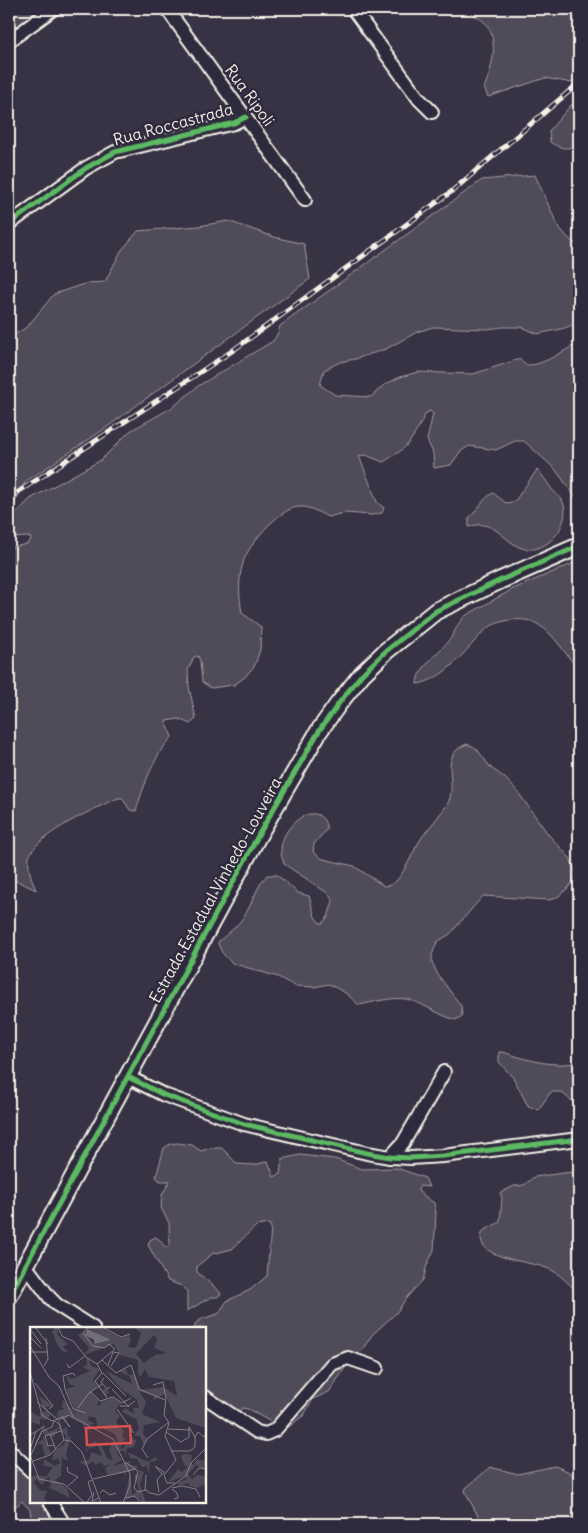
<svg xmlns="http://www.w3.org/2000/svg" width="588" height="1533" font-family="Delius,sans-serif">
<rect width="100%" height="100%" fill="#373244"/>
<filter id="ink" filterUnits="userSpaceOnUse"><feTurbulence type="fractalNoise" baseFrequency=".02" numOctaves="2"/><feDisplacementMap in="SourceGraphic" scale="10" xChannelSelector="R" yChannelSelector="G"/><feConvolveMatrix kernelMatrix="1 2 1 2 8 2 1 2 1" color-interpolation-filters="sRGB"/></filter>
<g filter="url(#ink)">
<g fill="#504b59" stroke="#a29ea0">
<path d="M9 9H33L31 16 9 32Z"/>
<path d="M464 9H579V76L572 83 545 78 488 97 484 88C492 69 499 44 487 25 483 19 471 14 464 9Z"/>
<path d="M579 99V142C570 151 560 149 550 142L549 131 570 106Z"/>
<path d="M535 175 558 226 570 240 579 245V320C569 330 552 330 538 334L522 327H503L487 329 433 327 417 332 386 349 355 359 340 362 324 370 320 385 335 395 371 397 384 385 400 377 418 372 473 374 520 359C527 376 561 352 573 346L579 345V502L555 469 524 441H515L496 450 469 446 460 452 451 465 434 468 433 453 427 440 433 414 430 411 426 413C412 440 410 447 383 462L366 455 359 456 377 502 384 508 382 513 372 515 344 513 328 517C319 513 310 506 299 507 280 507 247 546 243 563 238 580 239 596 242 613L261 627 260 650 255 665 245 677 234 685 211 688 202 682 200 661 198 656 194 657 188 670 189 687 196 719 190 724 179 719 166 721 172 737C153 757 144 785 136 811L130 810 122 798H118C98 807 35 835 29 857 27 868 32 880 36 890L17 881 9 882V548L27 544 31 540 30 537 9 538V521L30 499 101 460 130 431 173 407 198 386 273 341 278 333 280 326 482 180Z"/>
<path d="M228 221 274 237 304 244 310 279 103 430 25 482 9 515V338L27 327 54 294 87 283 105 282 121 251 138 231 199 226Z"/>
<path d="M537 470C543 475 546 481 551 488 554 493 561 496 563 502 567 513 564 521 559 531 551 544 534 554 519 547 501 538 492 518 469 527V518C478 510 483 498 493 493L506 503 514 502Z"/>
<path d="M579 561V671C568 657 554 634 539 625 525 616 501 619 488 628 483 631 478 638 474 642 459 659 440 681 417 684 416 669 444 649 452 636 456 629 458 623 465 616L513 589Z"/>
<path d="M467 744 476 748 491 768 505 778 518 792 548 834 570 858 576 873 574 880 568 888 559 896 550 900 483 896 450 934 437 942 432 955V962L438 975 461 1006 462 1016 456 1020C440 1016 419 1001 406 999 390 997 375 1002 359 1005L347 994 329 984 314 987 295 986 278 977 232 963C226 958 219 950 218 942 227 934 237 927 244 916 253 903 256 887 267 875H277L298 893 309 896 315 917 320 923H323L328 917 333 901 329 894 284 864C283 860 281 856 281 852 280 823 321 796 327 829L314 844 313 852 323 859 354 866 384 886C388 886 391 885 395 882 406 871 411 855 419 842 424 833 432 825 438 817 441 812 447 807 449 801 457 779 438 755 467 744Z"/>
<path d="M499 1052H503C528 1060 553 1068 579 1062V1107L561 1092H551L538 1110 528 1106 514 1079 499 1062Z"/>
<path d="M177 1143 192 1145 201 1151 210 1148H222L237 1164 255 1165 268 1161 274 1177 280 1174 282 1159 300 1155 335 1159 362 1169 397 1168 425 1178 429 1187 420 1186 418 1189 419 1192 434 1203 436 1213 434 1250 427 1265 423 1280 407 1297 397 1312 372 1335 362 1350 349 1362 329 1392 313 1399 304 1415 285 1430 248 1409 242 1408 238 1413 205 1399V1328H194L196 1323 202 1319 218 1314 227 1301 250 1290 267 1276 271 1227 269 1224 256 1226 232 1249 212 1254 197 1266V1272L219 1291 221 1294 217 1297H211L187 1311V1291L182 1286 168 1281 148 1245 150 1240 155 1237 159 1239 165 1247H168L170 1244 169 1223 161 1208 162 1195 170 1181H160L156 1177 164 1148 170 1144Z"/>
<path d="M579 1171V1294C571 1286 562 1276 553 1271 538 1261 483 1261 481 1239 481 1236 482 1234 483 1231L500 1222 502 1198 500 1193 514 1186 524 1185 534 1177Z"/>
<path d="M555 1466 569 1472 579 1482V1524H482L465 1491 466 1488 490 1467 518 1474Z"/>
<path d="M31 1467V1502H60V1506L44 1524H32L30 1510 22 1501 14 1508V1519L11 1524H9V1477L17 1470Z"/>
</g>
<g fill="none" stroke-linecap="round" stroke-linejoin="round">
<g stroke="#f4f1e8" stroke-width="16">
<g id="minor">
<path d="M167 9 305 200"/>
<path d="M353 9 419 99 432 112"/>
<path d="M9 41 53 9"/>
<path d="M9 224 86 168 115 152 234 123 246 117"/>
<path d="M128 1077 164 1095 244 1124 367 1153 390 1157 411 1158 443 1156 579 1139"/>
<path d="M390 1157 403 1143 444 1072"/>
<path d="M25 1265 50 1298 57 1305 93 1328"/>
<path d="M205 1397 257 1432 266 1434 275 1430 332 1364 348 1358 377 1368"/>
<path d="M9 1450 31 1471"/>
<path d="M50 1502 64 1524"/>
</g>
</g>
<g stroke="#f4f1e8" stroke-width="20">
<path id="major" d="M9 1296 259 834 319 731 339 703 362 674 386 651 436 611 501 580 579 546"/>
</g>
<use href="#minor" stroke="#2f2a3d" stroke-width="12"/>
<use href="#major" stroke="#2f2a3d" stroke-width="16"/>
<g stroke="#f4f1e8" stroke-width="5">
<path id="rail" d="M9 498 232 351 451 192 579 83"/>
</g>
<use href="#rail" stroke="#2f2a3d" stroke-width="3" stroke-dasharray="9" stroke-linecap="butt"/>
<g stroke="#2f2a3d" stroke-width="8">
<g id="cycleway">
<path d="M9 224 86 168 115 152 234 123 246 117"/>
<path d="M128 1077 164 1095 244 1124 367 1153 390 1157 411 1158 443 1156 579 1139"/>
<path d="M9 1296 259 834 319 731 339 703 362 674 386 651 436 611 501 580 579 546"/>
</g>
</g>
<use href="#cycleway" stroke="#5cba63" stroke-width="5"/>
</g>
</g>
<g text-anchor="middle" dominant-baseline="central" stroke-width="5" stroke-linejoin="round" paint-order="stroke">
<g font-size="16" fill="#f4f1e8" stroke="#2f2a3d">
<text transform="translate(250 95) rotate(54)">Rua Ripoli</text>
<text transform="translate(173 124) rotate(-15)">Rua Roccastrada</text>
<text transform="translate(215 890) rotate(-61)">Estrada Estadual Vinhedo-Louveira</text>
</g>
</g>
<g transform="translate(30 1327)">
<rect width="176" height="176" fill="#373244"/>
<path d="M25 0H28V8L38 17 33 20 39 26 32 24 27 17 22 5ZM105 0H176L175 101 146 91 135 67 123 73 124 69 109 64 116 75 112 87 130 95 114 98 113 107 117 112 114 118 110 109H104L109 101 106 92 92 85 95 81 104 87 103 81H109L107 73 90 61 76 44 102 57 100 50 89 44 96 42 98 48 105 47 110 63 133 60 147 69 144 54 119 50 115 42 111 49 108 48V33L90 28 84 17 54 28 59 21 48 8 54 4 64 17 80 13 57 1H71L91 11 99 8 101 12 98 20 106 21 111 6ZM124 8 127 12 124 21 137 26 125 28 114 36 106 27ZM56 31H59L61 39 70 42 63 53 72 64 75 61 79 65 76 69 67 59 61 66 69 74 67 77 70 79 71 75 83 71 91 76 85 83 90 89 86 95 94 104 92 109 95 113 91 116V123L103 110 106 114 104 120 97 121 95 130V124H86L92 133 82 139 101 134 99 137 109 140 100 144 102 168 109 162 104 148 110 146 109 143 114 145 110 158 116 176H111L110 166V172L104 169 95 173 100 145H96V149L94 146 78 148 75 141 80 138 74 139 71 135 65 138 63 134 56 139 49 135 59 133 61 125 72 129 68 119 57 122 58 125 55 123 65 114 67 117 70 115 77 131 83 133 79 123 83 115H88L85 107 67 99 66 91 59 89 58 93 65 97 54 99 58 102 54 103 53 97 37 89V92L30 93 32 103 37 100 38 111 41 108 36 127 38 133 33 132 32 128 31 149 25 153 37 161 40 171 18 160 21 159 19 149 12 158 6 152 4 156 10 163 17 164 14 172 18 176H0V152L4 148 16 150 23 140 14 139V132L25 139 30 136 28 132 22 133 24 125 35 116 36 108 28 102 24 110 14 108 15 106 13 108 21 126 15 130 12 117H7L13 112 12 99 19 105 29 100 27 89 28 84 34 82 32 80 33 73 47 88 36 62 45 59 39 57 36 48 41 52 60 44 53 40 57 37ZM9 69 21 77V80H16L21 88 15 93 10 91V98L1 95 0 101V84L10 90 11 85 18 84 13 81ZM98 125 118 135 125 130 128 133 120 135 119 147 117 139 112 140 107 132 100 131ZM154 127 162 128 161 134 164 139 166 132 176 134 174 143 166 138 158 147 162 152 167 148 176 149 174 161 173 158 167 161 159 159V156L149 159 147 156 157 152 155 149 138 155 148 142 151 145 158 140 154 138 151 129Z" fill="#504b59" fill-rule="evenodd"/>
<path d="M57 2 71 8 81 13 64 17V13L55 8Z" fill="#726e77"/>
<path fill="none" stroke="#837e86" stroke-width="1" d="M5 0 18 17M28 0 32 9 43 14 56 30 67 37 72 46M71 0 57 1 53 6 63 19 75 21 79 17 85 22 72 33M72 0 91 10 100 7M0 2 11 17M0 10 11 21M0 19 19 50 29 59 43 90M0 25H18M37 37 39 41 55 29M67 37 72 33 86 46 101 38 109 62 135 73M78 38 83 25 89 26 81 39M14 39 18 32 16 11M0 45 12 88 22 94 40 88M72 46 65 54 77 71M73 46 96 69M45 49 43 46 33 49 35 62 43 82 56 86M74 51 71 55 77 62 80 60M5 56 23 79 19 82M123 58 133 55 136 72 134 88 139 96 135 109 146 133 134 148 137 156H145M82 62 99 80M61 65 70 74 83 70 92 76 101 71M7 75 27 92M90 79H98L105 74M48 81 59 66 72 57M87 82 104 106M41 89 83 112 100 147V158L93 176M32 90 40 100 32 89M25 94 30 98 34 113M138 102 160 103M12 104 22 100 24 94M136 105 151 115 159 110V100L165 110 168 105 174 110 177 103M20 107 26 123M0 108 15 99M34 113 41 114 52 125 71 176M5 118 12 104M24 118 18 119 15 109 31 104M1 120 6 104M141 124H160L165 120V110M0 128 9 152 34 157 55 176M1 128 12 104M118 131 112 122 117 112 139 95M3 134 20 128 34 113M95 135 108 144 104 161M37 140 38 145 48 150 38 159M132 147 125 139 134 145M163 148 169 141 177 142M63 152 106 142M104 161 108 165 116 163 120 166M142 161 152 159 166 162 170 170M142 162 147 166 148 171 144 172M115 163 116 148M64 165 62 174 69 171M129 165 127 153 134 145M70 166 73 163 80 168 86 166M120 166 129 168 156 149 161 136 177 120M96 171 104 169 110 174M57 175 62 168 58 155 62 153"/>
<path fill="#dc504e" fill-opacity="0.15" stroke="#dc504e" stroke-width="2.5" d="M100 99 101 116 57 118 56 101Z"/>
<rect width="176" height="176" fill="none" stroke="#f4f1e8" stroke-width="2.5"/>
</g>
<rect width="588" height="1533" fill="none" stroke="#2f2a3d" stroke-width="30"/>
<rect x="15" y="15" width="558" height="1503" fill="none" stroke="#f4f1e8" stroke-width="2" filter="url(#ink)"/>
</svg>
